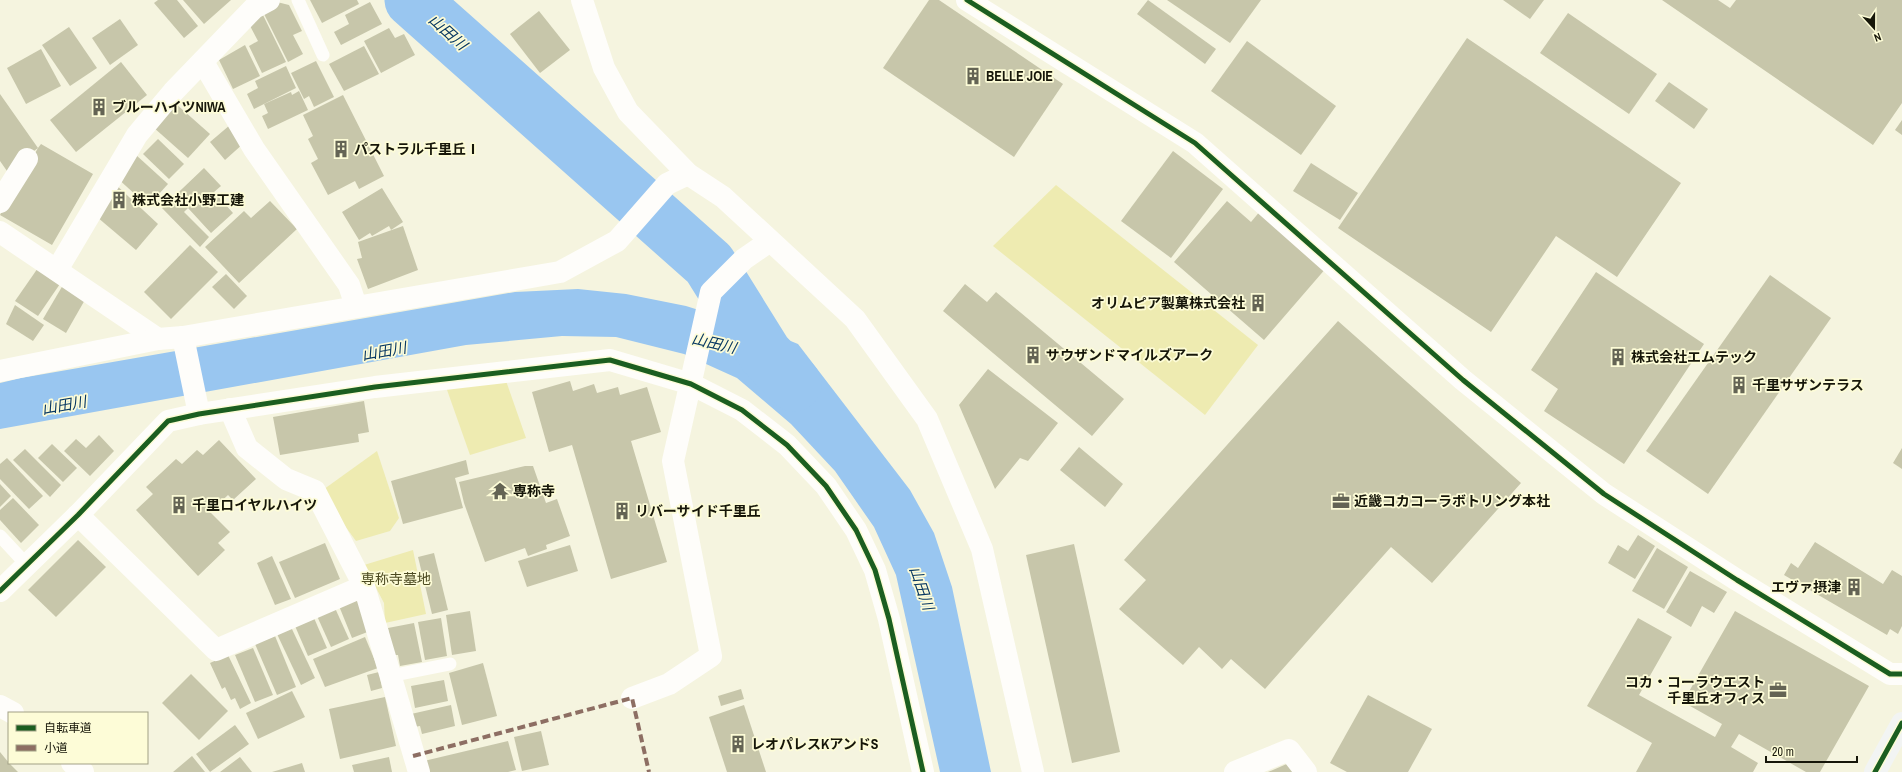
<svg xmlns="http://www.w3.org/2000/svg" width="1902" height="772" font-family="'Archivo Narrow','Noto Sans JP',sans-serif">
<rect width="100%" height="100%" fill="#f5f4df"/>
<g fill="#eeebb1">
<path d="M1056 185 1258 345 1205 415 993 246Z"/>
<path d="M505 378 526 438 470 455 446 387Z"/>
<path d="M377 451 399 518 390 531 356 541 320 492Z"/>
<path d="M413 550 426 614 385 623 384 603 364 565Z"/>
</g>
<path fill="#99c6f0" d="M578 289 626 294 686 306 766 331 798 344 910 490 934 533 952 587 991 772H940L896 575 874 527 835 471 791 424 737 378 684 354 616 337 562 336 466 345 0 429V383L21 378 515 292Z"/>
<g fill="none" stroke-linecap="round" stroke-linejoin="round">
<path stroke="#99c6f0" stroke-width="55" d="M412 0 709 264 765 354 794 384"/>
</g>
<g fill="#c7c6aa">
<path d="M158 0H177L198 26 184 38 154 3Z"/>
<path d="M183 0H231L204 24Z"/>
<path d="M310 0H357L359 4 322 23Z"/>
<path d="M929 0H939L1063 84 1014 157 883 68Z"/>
<path d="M1148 0 1216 49 1205 64 1137 14Z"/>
<path d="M1167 0H1261L1230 43Z"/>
<path d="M1503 0H1544L1530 19Z"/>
<path d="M1662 0H1718L1730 8 1736 0H1902V103L1873 145Z"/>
<path d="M277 2 289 5 302 31 293 35 303 54 288 62 262 10Z"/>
<path d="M370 2 382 24 341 45 334 32 349 24 345 15Z"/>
<path d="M539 11 570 50 540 73 510 34Z"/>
<path d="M1568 13 1657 74 1629 114 1540 53Z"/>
<path d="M263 15 286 62 262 73 249 46 258 41 248 22Z"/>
<path d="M120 19 138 45 110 65 92 38Z"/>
<path d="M69 27 97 68 70 86 42 45Z"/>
<path d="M389 28 395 38 404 34 415 55 381 73 364 41Z"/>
<path d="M1467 38 1681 183 1617 277 1556 236 1491 332 1338 228Z"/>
<path d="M1247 41 1336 106 1301 155 1211 91Z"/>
<path d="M245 45 260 76 233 89 219 60Z"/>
<path d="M364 46 379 74 344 91 329 64Z"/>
<path d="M41 49 61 86 26 104 7 68Z"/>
<path d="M316 61 334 97 314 107 309 96 304 99 291 73Z"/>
<path d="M121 62 147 95 76 152 50 120Z"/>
<path d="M286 66 296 88 254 109 247 94 258 88 255 81Z"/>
<path d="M1669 82 1708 109 1694 129 1655 101Z"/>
<path d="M299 91 308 110 268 129 262 116 268 113 264 104 291 92 292 95Z"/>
<path d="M0 94 38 148 41 144 93 174 52 245 0 215 38 148 7 171 0 161Z"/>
<path d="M343 95 384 176 359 189 355 181 328 195 311 163 318 159 308 139 313 136 303 115Z"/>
<path d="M175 103 210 134 188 158 153 127Z"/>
<path d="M1902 120V135L1895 130Z"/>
<path d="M230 125 244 143 225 160 210 142Z"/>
<path d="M158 139 184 164 169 179 143 154Z"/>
<path d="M1173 151 1223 189 1171 258 1121 221Z"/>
<path d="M136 155 168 184 148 206 116 177Z"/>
<path d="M1311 163 1358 193 1340 220 1293 191Z"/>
<path d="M204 168 221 186 214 192 233 213 211 233 188 208 184 212 209 237 200 247 162 208Z"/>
<path d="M114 183 158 224 136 250 97 217Z"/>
<path d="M382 188 403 222 391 230 389 226 372 236 370 233 359 240 342 212Z"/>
<path d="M270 201 297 229 239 283 205 247 244 211 251 218Z"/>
<path d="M1227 201 1251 222 1261 210 1327 267 1264 340 1174 262Z"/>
<path d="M403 226 418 270 368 289 357 259 362 258 358 242Z"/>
<path d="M190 245 218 272 171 319 144 292Z"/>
<path d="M40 265 62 281 38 316 15 301Z"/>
<path d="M1596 272 1704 344 1624 464 1544 411 1558 389 1531 370Z"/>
<path d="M226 274 247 296 234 309 212 287Z"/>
<path d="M1770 275 1831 318 1708 494 1646 451Z"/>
<path d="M965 284 987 302 996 292 1124 399 1092 436 943 311Z"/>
<path d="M63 285 86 298 66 333 43 319Z"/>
<path d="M15 305 44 325 33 341 6 324Z"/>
<path d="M1338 321 1521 483 1432 583 1391 547 1265 689 1231 659 1222 669 1199 647 1183 665 1119 609 1146 580 1124 560Z"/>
<path d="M988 369 1058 423 1028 461 1020 458 995 489 959 405Z"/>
<path d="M570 381 573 391 594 384 597 393 618 387 620 395 647 387 661 432 631 441 667 562 611 579 572 445 549 452 532 392Z"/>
<path d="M364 401 369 432 358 434 359 442 280 455 273 417Z"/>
<path d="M99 435 114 451 90 476 64 451 76 439 86 448Z"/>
<path d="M219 440 256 479 233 500 228 495 210 512 230 532 218 543 225 550 198 576 136 510 153 494 146 487 176 459 182 464 197 450 203 455Z"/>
<path d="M52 444 77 468 63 482 38 458Z"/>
<path d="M1079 447 1123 484 1105 507 1060 470Z"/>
<path d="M1902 448V469L1893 463Z"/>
<path d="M25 449 61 485 50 497 13 460Z"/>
<path d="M7 458 43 496 29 509 0 479V464Z"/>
<path d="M466 460 469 474 455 478 463 508 403 524 391 481Z"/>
<path d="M525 466H533L546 503 557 499 570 536 546 545 547 549 528 556 525 548 485 562 464 503 459 482Z"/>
<path d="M0 484 11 496 0 507Z"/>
<path d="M13 498 39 525 21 543 0 520V510Z"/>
<path d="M1638 535 1655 546 1635 579 1608 563 1618 545 1628 551Z"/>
<path d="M78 540 106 567 56 617 28 590Z"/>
<path d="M1815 542 1883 584 1892 570 1902 576V626L1898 634 1890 629 1887 635 1784 575 1791 563 1798 568Z"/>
<path d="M325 543 340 579 295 598 279 562Z"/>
<path d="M1074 544 1120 752 1072 763 1026 555Z"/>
<path d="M570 545 578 571 527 587 518 561Z"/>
<path d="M1657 548 1688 567 1664 609 1632 591Z"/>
<path d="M434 553 448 610 432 614 418 557Z"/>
<path d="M272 556 291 599 275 605 257 563Z"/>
<path d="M1690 571 1727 592 1714 613 1702 606 1691 627 1666 612Z"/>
<path d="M357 599 370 631 352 638 339 606Z"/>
<path d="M335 608 349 639 331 647 317 616Z"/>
<path d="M470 611 476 651 452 655 446 615Z"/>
<path d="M1735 611 1869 686 1820 772H1806L1739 734 1731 747 1758 763 1753 772H1636L1652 743 1587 706 1638 618 1672 637 1639 695 1715 737 1722 724 1683 702Z"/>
<path d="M314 618 327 648 308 656 295 626Z"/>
<path d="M441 618 447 656 425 660 418 622Z"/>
<path d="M414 623 422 662 400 666 398 655H393L388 628Z"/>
<path d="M291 627 315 678 301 685 277 634Z"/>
<path d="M275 636 296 687 277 695 255 644Z"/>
<path d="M365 637 378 668 325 687 313 659Z"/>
<path d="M253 648 273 695 255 702 235 655Z"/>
<path d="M228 655 251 703 240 709 235 698 231 700 225 687 222 689 210 663Z"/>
<path d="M483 663 497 716 462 725 449 673Z"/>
<path d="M379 672 382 688 371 691 367 675Z"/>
<path d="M191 674 228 711 199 740 162 703Z"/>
<path d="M444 680 448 701 415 708 411 686Z"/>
<path d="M741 689 744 699 721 706 718 696Z"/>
<path d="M292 691 305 717 258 739 246 713Z"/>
<path d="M1368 695 1432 729 1408 772H1347L1330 763Z"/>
<path d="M385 697 396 746 340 759 329 709Z"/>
<path d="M451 705 455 726 422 734 420 726 414 727 411 714Z"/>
<path d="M744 705 766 772H727L709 717Z"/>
<path d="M235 725 249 744 210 772 196 754Z"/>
<path d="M541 731 549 765 522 771 514 737Z"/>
<path d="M508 741 516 770 508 772H427L424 761Z"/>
<path d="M0 752 9 763 18 772H0Z"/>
<path d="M192 756 205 772H173Z"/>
<path d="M240 757 252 772H220Z"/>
<path d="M389 757 392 772H354L352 765Z"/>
<path d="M302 763 305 772H272Z"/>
<path d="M1289 763 1293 772H1268Z"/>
</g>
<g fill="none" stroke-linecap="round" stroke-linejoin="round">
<g stroke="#fefdfa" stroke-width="13">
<path d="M298 0 323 55"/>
<path d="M0 536 27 565"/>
<path d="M390 676 450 664"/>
</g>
<g stroke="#fefdfa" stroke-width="22">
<path d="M582 0 604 68 628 112 688 174 723 197 855 319 927 419 982 549 1033 772"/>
<path d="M967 0 1195 143 1463 380 1604 494 1737 580 1890 674H1902"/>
<path d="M203 62 254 149 349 285 356 306"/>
<path d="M0 202 27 159"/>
<path d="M0 232 158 339"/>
<path d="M57 270 137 135 173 92 254 8 269 0"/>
<path d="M183 337 199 414"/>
<path d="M0 371 158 339 183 337 560 272 617 241 667 184 688 174"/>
<path d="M230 409 247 448 286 479 315 491 364 586 419 772"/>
<path d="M78 515 216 650 364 586"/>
<path d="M0 591 78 515 168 421 199 414 375 387 610 360 691 384 742 410 787 445 826 486 856 530 875 570 889 619 923 772"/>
<path d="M632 698 669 684 711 656 673 461 711 292 744 259 770 241"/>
<path d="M0 706 13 713"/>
<path d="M72 763 83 772"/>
<path d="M1235 772 1289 750 1306 772"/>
</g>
<path stroke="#f2f4f3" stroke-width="22" d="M1875 772 1902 723"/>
<path stroke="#8d6e63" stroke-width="4" stroke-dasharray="8 4" stroke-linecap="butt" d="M413 756 632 698 649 772"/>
<g stroke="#fdfcd7" stroke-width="8">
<g id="cycleway">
<path d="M967 0 1195 143 1463 380 1604 494 1737 580 1890 674H1902"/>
<path d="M0 591 78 515 168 421 199 414 375 387 610 360 691 384 742 410 787 445 826 486 856 530 875 570 889 619 923 772"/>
<path d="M1875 772 1902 723"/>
</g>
</g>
<use href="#cycleway" stroke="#1b5e20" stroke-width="5"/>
</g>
<defs>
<g id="building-bare" transform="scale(1.38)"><path d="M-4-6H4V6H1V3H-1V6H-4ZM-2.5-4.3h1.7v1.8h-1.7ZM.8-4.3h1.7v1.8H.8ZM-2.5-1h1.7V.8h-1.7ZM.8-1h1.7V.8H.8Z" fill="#646454" stroke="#fdfcd7" stroke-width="2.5" paint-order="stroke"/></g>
<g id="temple-bare" transform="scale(1.38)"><path d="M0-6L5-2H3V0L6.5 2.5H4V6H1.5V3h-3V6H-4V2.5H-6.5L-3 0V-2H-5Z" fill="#646454" stroke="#fdfcd7" stroke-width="2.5" paint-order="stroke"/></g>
<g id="office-bare" transform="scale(1.38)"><path d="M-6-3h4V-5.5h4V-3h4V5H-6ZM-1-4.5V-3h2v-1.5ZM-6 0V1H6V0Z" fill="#646454" stroke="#fdfcd7" stroke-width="2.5" paint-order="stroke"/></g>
</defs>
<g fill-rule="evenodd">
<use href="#building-bare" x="973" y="76"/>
<use href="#building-bare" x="99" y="107"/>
<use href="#building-bare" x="341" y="149"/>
<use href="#building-bare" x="119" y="200"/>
<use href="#building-bare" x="1258" y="303"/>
<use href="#building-bare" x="1033" y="355"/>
<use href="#building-bare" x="1618" y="357"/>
<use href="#building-bare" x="1739" y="385"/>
<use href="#temple-bare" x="500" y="491"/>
<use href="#office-bare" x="1341" y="501"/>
<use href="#building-bare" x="179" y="505"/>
<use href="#building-bare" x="622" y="511"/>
<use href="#building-bare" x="1854" y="587"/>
<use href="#office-bare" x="1778" y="690"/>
<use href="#building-bare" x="738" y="744"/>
</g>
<g text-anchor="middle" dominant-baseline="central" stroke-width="3.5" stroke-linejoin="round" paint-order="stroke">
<g font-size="14" font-weight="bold" fill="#161609" stroke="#fdfcd7" text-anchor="start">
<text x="986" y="76">BELLE JOIE</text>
<text x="112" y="107">ブルーハイツNIWA</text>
<text x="354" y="149">パストラル千里丘Ⅰ</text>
<text x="132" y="200">株式会社小野工建</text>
<text x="1245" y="303" text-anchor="end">オリムピア製菓株式会社</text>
<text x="1046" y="355">サウザンドマイルズアーク</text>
<text x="1631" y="357">株式会社エムテック</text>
<text x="1752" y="385">千里サザンテラス</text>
<text x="513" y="491">専称寺</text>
<text x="1354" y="501">近畿コカコーラボトリング本社</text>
<text x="192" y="505">千里ロイヤルハイツ</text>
<text x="635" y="511">リバーサイド千里丘</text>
<text x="1841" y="587" text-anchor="end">エヴァ摂津</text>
<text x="1765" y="682" text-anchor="end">コカ・コーラウエスト<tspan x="1765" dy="16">千里丘オフィス</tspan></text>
<text x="751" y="744">レオパレスKアンドS</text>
</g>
<g font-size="14" fill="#4b4920" stroke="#fdfcd7">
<text x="396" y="579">専称寺墓地</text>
</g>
<g font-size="15" font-style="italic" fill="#083863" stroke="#fdfcd7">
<text transform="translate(448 32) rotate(42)">山田川</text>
<text transform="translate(714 343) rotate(13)">山田川</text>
<text transform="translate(384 351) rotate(-10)">山田川</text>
<text transform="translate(64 405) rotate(-10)">山田川</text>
<text transform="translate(922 588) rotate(71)">山田川</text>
</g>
</g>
<rect x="8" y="712" width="140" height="52" fill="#fdfcd7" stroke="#a1a085"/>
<rect x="16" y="725" width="20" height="6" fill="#1b5e20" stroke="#a1a085"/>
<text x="44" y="732" font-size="12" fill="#161609">自転車道</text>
<rect x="16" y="745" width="20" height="6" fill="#8d6e63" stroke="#a1a085"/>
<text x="44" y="752" font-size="12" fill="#161609">小道</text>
<g transform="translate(1874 28) rotate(159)" stroke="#fdfcd7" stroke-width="3" paint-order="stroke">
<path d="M0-3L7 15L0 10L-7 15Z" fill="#161609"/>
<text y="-6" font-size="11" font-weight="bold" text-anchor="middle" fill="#161609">N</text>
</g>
<path d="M1766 756v6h91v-6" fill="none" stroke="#161609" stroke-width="2"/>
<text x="1772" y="756" font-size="12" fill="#161609" stroke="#fdfcd7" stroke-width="3" paint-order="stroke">20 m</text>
</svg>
